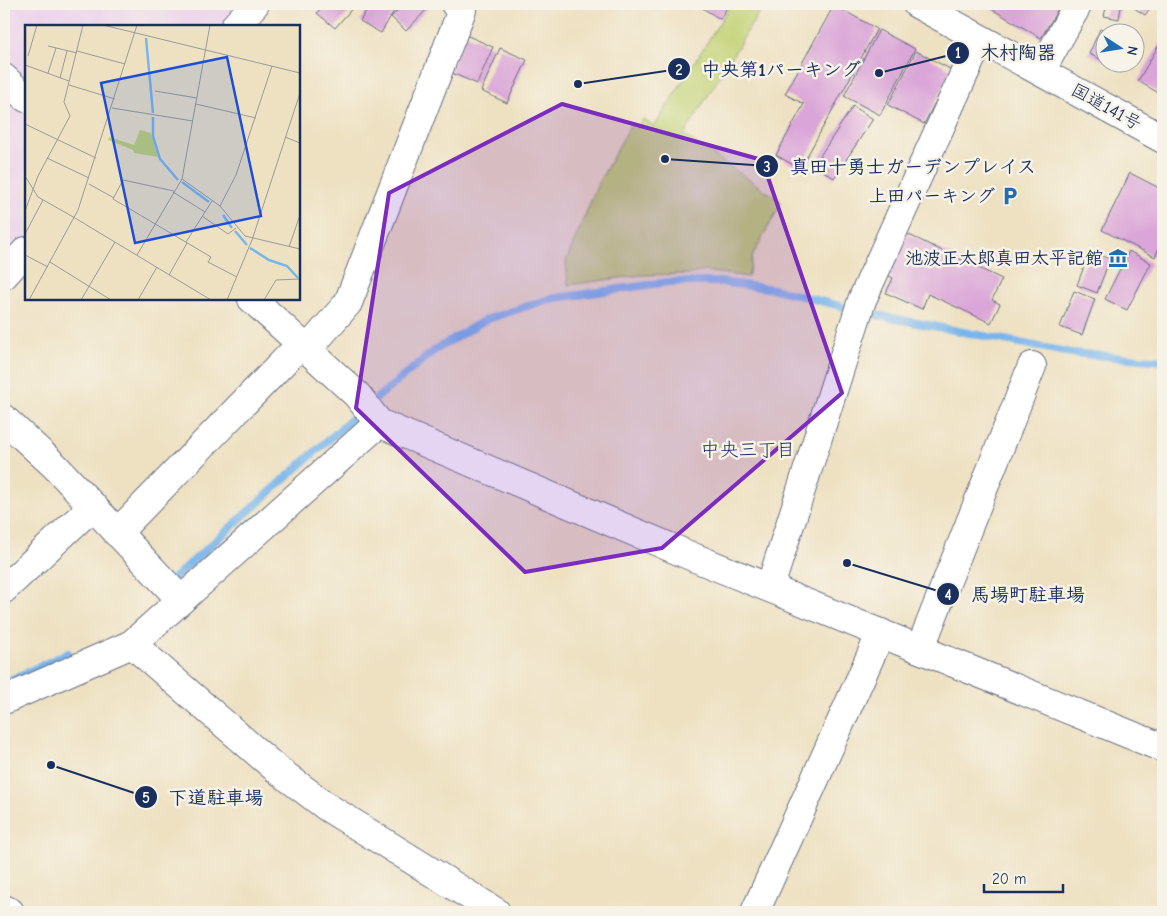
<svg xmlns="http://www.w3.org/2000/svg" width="1167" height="916" font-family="'Comic Neue','Klee One',sans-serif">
<rect width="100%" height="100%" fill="#f7f3e8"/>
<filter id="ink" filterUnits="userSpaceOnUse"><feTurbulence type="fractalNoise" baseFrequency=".02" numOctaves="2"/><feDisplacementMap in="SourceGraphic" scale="10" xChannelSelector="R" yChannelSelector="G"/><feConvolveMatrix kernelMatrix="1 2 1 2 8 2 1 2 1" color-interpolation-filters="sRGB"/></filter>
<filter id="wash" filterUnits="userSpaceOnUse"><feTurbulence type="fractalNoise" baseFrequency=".0096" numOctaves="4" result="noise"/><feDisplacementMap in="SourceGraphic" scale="20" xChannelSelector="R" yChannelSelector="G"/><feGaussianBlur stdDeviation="1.12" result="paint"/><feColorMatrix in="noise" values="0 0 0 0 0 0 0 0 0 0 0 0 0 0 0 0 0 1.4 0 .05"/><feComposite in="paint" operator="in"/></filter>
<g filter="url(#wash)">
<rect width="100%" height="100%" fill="#eee1c2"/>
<path fill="#ead1ed" d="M4 4H243L223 26H26V241L4 266Z"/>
<path fill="#c2d274" stroke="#6e8069" d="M731 4H764L684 135 782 202 753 255 748 277 704 271 691 274 641 275 568 285 566 261 598 184 631 124 637 128 643 119 654 127Z"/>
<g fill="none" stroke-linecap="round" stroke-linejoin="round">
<g stroke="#78b5eb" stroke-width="8">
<path d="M174 578 354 417 435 350 485 320 549 299 669 282H720L774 289 871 314 1071 353 1163 361"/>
<path d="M4 683 68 653"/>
</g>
</g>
<g id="blocks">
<g fill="#daa5d8">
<path d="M324 4H356L335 28 317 13Z"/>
<path d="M370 4H398L381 33 360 21Z"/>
<path d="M404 4H428L430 6 406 31 391 17Z"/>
<path d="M696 4H729L720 19Z"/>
<path d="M983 4H1061L1041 38Z"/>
<path d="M1107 4 1121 7 1119 19 1104 16Z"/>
<path d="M1128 4H1153L1145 15Z"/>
<path d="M834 5 877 29 800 169 776 155 804 104 785 94Z"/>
<path d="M1100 29 1108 32H1104V61L1089 54Z"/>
<path d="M879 30 915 49 880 115 844 96Z"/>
<path d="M466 35 493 47 477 84 450 72Z"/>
<path d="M1163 38V82L1157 92 1138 81Z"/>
<path d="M500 48 527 60 507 103 481 91Z"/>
<path d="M916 51 952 70 924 124 888 105Z"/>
<path d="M853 106 873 119 834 178 814 165Z"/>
<path d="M1130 173 1163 190V239L1155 257 1102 230Z"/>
<path d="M907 234 1002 279 992 300 1000 304 991 323 928 294 922 309 886 293 893 278 887 275Z"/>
<path d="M1090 251 1110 259 1097 293 1077 285Z"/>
<path d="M1129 251 1151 263 1127 310 1105 299Z"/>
<path d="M1074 291 1095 299 1082 335 1060 327Z"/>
</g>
</g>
</g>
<g filter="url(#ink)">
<use href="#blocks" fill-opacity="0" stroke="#656d81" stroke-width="1"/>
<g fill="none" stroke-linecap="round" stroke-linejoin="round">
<g stroke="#656d81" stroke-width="30">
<g id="minor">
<path d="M235 26 255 4"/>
<path d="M1041 71 1078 4"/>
<path d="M4 78 26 98"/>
<path d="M4 275 26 251"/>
<path d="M252 299 357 395 379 423 693 557 1163 748"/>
<path d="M308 349 348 303 462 10 455 4"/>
<path d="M4 419 55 466 181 600"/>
<path d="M117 533 302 343"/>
<path d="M770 587 862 300 980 39"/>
<path d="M4 589 93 506"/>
<path d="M132 644 274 767 327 807 496 912"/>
<path d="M920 649 1032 366"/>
<path d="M4 700 132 644 379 423"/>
<path d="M4 909 10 912"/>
<path d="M755 912 881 633"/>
</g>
</g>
<g stroke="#656d81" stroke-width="30">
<path id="highway" d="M917 4 1163 139"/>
</g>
<use href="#minor" stroke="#fff" stroke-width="28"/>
<use href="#highway" stroke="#fff" stroke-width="28"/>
</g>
</g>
<path fill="#7b2cbf" fill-opacity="0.2" stroke="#7b2cbf" stroke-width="4" stroke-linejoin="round" d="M562 104 762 160 842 393 662 548 525 572 356 408 389 193Z"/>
<defs>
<g id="parking-bare" transform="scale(1.5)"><path d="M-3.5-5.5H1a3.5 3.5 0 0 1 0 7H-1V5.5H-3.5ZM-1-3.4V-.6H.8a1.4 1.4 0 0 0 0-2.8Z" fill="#1f6fb2" stroke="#f7f3e8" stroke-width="2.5" paint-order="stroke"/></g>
<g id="museum-bare" transform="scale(1.5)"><path d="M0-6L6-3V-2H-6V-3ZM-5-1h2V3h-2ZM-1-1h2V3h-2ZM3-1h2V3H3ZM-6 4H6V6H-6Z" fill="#1f6fb2" stroke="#f7f3e8" stroke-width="2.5" paint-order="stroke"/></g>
</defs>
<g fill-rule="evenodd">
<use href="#parking-bare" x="1010" y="196"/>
<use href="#museum-bare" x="1118" y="258"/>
</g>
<g text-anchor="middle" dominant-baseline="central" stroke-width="5" stroke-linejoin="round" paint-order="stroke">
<g font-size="18" fill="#1b2f5e" stroke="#f7f3e8">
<text transform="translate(1106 107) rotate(29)">国道141号</text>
</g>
<g font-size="18" font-weight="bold" fill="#1b2f5e" stroke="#f7f3e8" text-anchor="end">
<text x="995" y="196">上田パーキング</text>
<text x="1103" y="258">池波正太郎真田太平記館</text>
</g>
<g font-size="19" fill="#1b2f5e" stroke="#f7f3e8">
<text x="748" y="450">中央三丁目</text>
</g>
</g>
<g transform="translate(25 25)">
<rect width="275" height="275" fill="#eee1c2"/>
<path d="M115 105 126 108 133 132 109 128 108 125 83 115 84 112 109 120Z" fill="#c2d274"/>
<path fill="none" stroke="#78b5eb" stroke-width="2.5" d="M121 13 128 88M128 92V111L135 134 153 155M157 157 184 177M198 190 207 203M210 206 222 220M225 223 244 235 262 241 273 253"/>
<path fill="none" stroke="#9a9a9a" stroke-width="1" d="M78 0 275 48M23 21 52 28M52 26 100 39M3 31 12 0M0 40 44 56M23 48 31 23M35 53 42 26M44 60 90 74M130 66 172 73M171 79 231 93M87 83 168 96M0 99 71 133M260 112 275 118M22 133 64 153M0 151 13 172 50 193M157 154 195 181 220 211 275 224M64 159 89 173M149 166 98 155 88 174 186 232 183 237 212 252M148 167 180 187M195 181 211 150 247 41M0 186 13 151 45 91 39 77 58 0M177 191 203 209 211 203M50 193 186 275M0 209 18 175M161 217 187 176M264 222 275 190M0 230 23 242M112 230 157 154 185 0M25 237 86 275M144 250 162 218M4 275 53 185 112 0M56 275 90 217M113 275 132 242M202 275 227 215 275 68M239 275 251 255 275 254"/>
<path fill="#1d4ed8" fill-opacity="0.15" stroke="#1d4ed8" stroke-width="2.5" d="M202 32 236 191 110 218 76 58Z"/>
<rect width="275" height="275" fill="none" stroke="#1b2f5e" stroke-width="2.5"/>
</g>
<path fill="none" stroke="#1b2f5e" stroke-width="2" d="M879 73L958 53M578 84L679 69M665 159L767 166M847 563L948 594M51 765L146 797"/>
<g fill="#1b2f5e" stroke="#f7f3e8" stroke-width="2">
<circle cx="879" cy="73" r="5"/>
<circle cx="578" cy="84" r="5"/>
<circle cx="665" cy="159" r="5"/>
<circle cx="847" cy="563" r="5"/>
<circle cx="51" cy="765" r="5"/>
<circle cx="958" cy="53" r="12"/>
<circle cx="679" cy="69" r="12"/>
<circle cx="767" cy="166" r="12"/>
<circle cx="948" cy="594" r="12"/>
<circle cx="146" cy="797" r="12"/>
</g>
<g font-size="15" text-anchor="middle" font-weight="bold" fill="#fff">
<text x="958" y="58">1</text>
<text x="679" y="75">2</text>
<text x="767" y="172">3</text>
<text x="948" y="600">4</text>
<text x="146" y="803">5</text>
</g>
<g font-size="19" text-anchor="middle" font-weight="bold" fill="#1b2f5e" stroke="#f7f3e8" stroke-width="5" stroke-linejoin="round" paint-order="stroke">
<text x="1018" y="59">木村陶器</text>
<text x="781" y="76">中央第1パーキング</text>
<text x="913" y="173">真田十勇士ガーデンプレイス</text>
<text x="1028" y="601">馬場町駐車場</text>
<text x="216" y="804">下道駐車場</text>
</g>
<rect width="1167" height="916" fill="none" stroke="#f7f3e8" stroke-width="20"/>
<g transform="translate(1120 48) rotate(102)"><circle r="24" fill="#f7f3e8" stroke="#9fa5b1"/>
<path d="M0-4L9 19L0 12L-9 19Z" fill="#1f6fb2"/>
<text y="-8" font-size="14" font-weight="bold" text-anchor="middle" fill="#1b2f5e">N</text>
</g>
<path d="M984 884v8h79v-8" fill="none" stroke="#1b2f5e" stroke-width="2.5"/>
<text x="992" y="884" font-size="15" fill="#1b2f5e" stroke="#f7f3e8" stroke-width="4" paint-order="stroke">20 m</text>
</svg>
